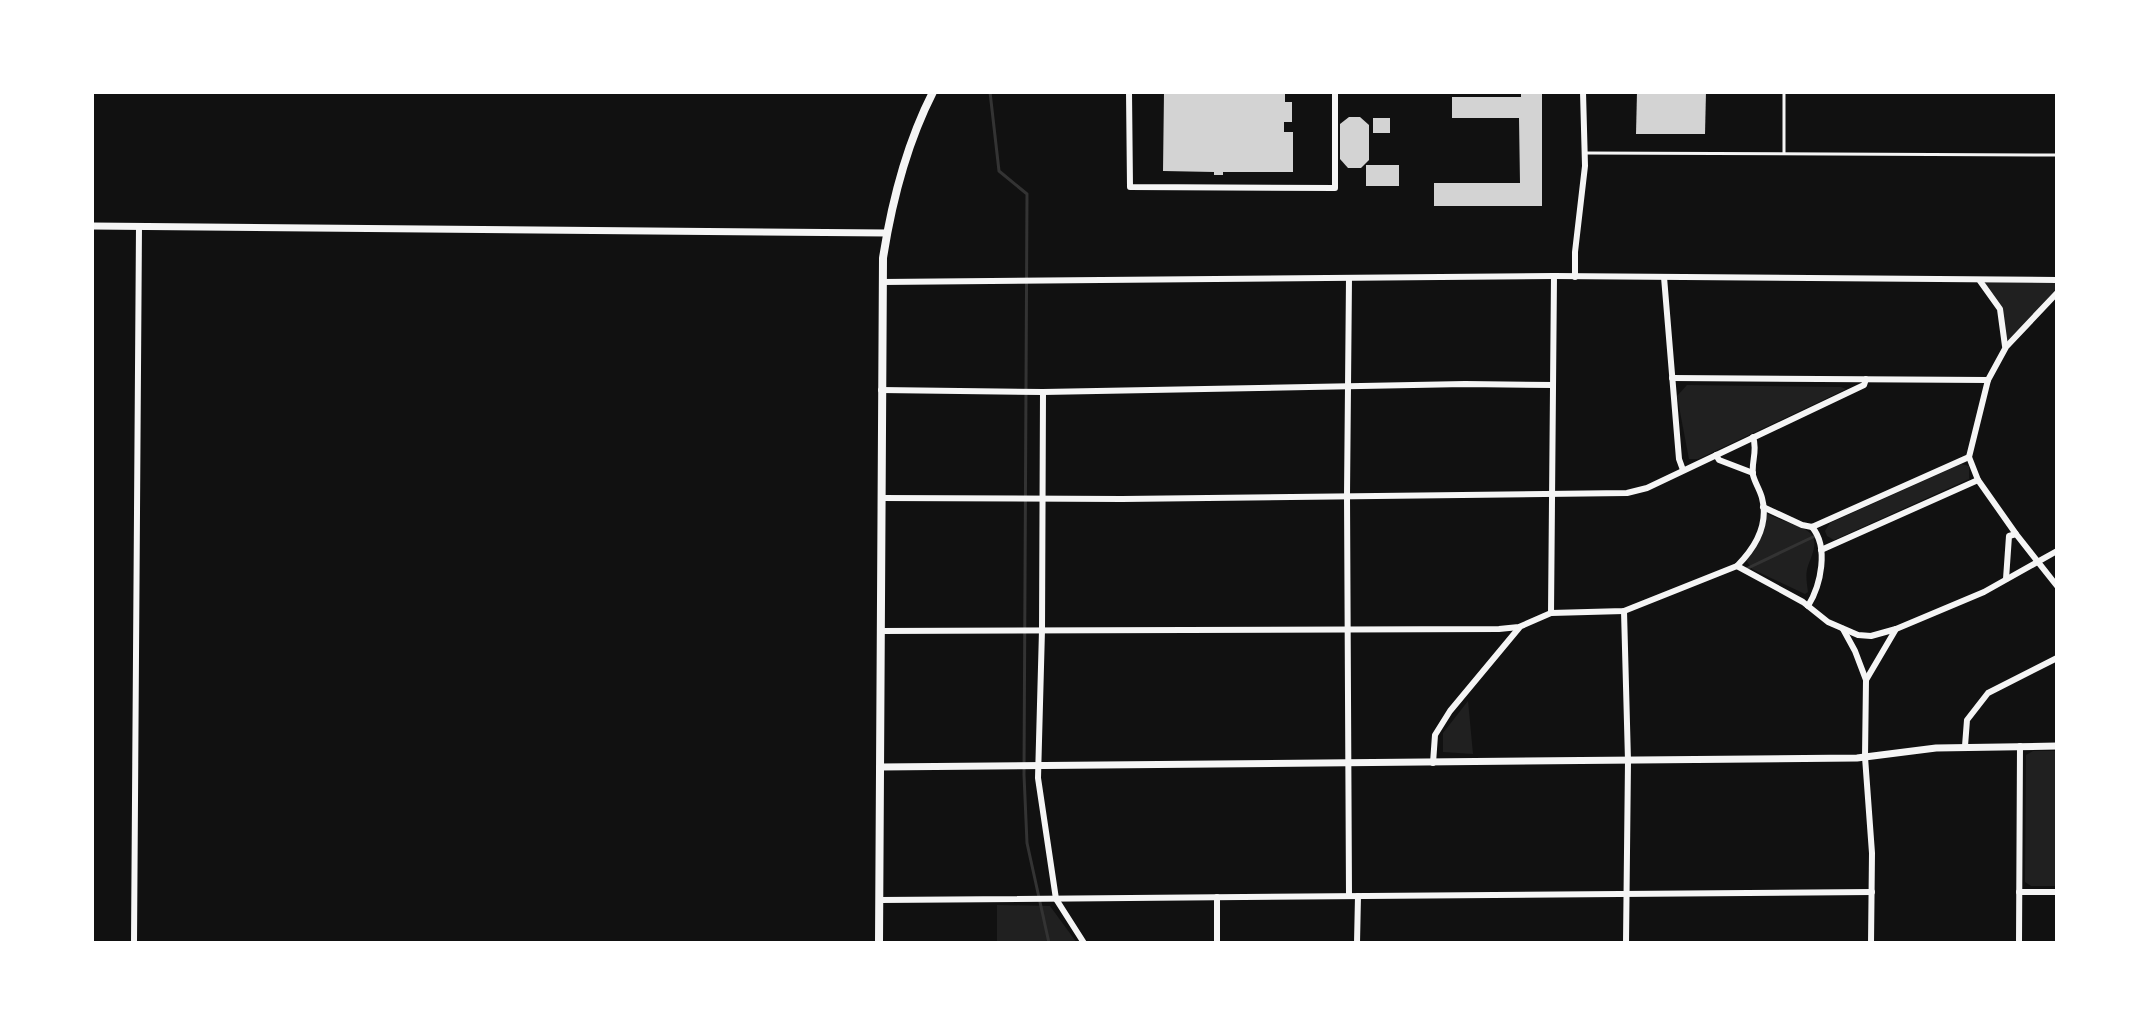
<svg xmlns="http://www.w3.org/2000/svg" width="2149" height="1035" font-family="'Open Sans',sans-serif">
<rect width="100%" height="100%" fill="#111"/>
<g fill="#202020">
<path d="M2057 280V293L2006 347 2000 309 1980 281Z"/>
<path d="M1687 385 1841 387 1846 389 1698 459H1689L1677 396Z"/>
<path d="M1961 464 1969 466V479L1834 540 1827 536 1825 531 1830 523Z"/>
<path d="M1766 513C1778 520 1790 522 1802 528 1822 536 1813 552 1808 566 1805 574 1807 584 1808 592L1805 594 1752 569 1746 560Z"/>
<path d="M1468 701 1473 754 1443 752V733Z"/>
<path d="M2033 751H2057V886H2031L2025 882 2026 755Z"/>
<path d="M997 905 1050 906 1077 943H997Z"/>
</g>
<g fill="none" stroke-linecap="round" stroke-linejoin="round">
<g stroke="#333" stroke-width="3">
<path d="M990 92 999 171 1027 194 1024 775 1027 843 1049 943"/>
<path d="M1746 569 1815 536"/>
</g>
</g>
<g fill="#d3d3d3">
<path d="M1164 92H1285V102H1292V122H1284V132H1293V172H1223V175H1214V172L1163 171Z"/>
<path d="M1521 92H1542V206H1434V183H1520L1519 118H1452V97H1521Z"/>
<path d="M1637 92H1706L1705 134H1636Z"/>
<path d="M1349 117H1360L1369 125V160L1361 168H1348L1340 159V124Z"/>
<rect x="1373" y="118" width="17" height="15"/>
<rect x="1366" y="165" width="33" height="21"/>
</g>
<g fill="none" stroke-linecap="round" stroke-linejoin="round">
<g stroke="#f5f5f5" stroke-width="3">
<path d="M1585 153 2057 155"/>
<path d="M1784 153V92"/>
</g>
<g stroke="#f5f5f5" stroke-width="6">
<path d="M1129 92 1130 187 1335 188V92"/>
<path d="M1575 277V252L1585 166 1583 92"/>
<path d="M1664 277 1679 459 1683 470"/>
<path d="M1349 278 1347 495 1349 896"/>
<path d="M1980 281 2000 309 2005 346"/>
<path d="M882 282 1554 276 2057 280"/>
<path d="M2057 293 2006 347 1988 380 1969 457 1978 480 2016 534 2057 586"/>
<path d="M1672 378 1988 380"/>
<path d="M881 390 1043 392 1465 384 1553 385"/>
<path d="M1043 392 1042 630 1038 778 1056 899 1084 943"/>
<path d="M1716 455 1719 460 1753 473"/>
<path d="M881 498 1122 499 1627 493 1647 488 1864 385 1866 379"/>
<path d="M1763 507 1802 525 1812 527 1969 457"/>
<path d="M1821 550 1978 480"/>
<path d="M1737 566C1755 548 1769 525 1762 498 1760 490 1755 483 1753 475 1751 462 1758 450 1753 437"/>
<path d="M2006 579 2009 536 2016 534"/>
<path d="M1808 606C1821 585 1829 547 1812 527"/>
<path d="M1624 611 1628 761 1626 943"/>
<path d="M1551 613 1554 276"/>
<path d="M1843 629 1855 651 1866 680"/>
<path d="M880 631 1499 629 1519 627 1551 613 1624 611 1737 566 1803 602 1828 622 1858 635 1871 636 1896 629"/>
<path d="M1965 746 1967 720 1988 693 2057 658"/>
<path d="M1433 763 1435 735 1450 711 1519 628"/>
<path d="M2019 892H2057"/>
<path d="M1217 897V943"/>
<path d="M880 900 1872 892"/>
<path d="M134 943 139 226"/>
<path d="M1357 943 1358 896"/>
<path d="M1871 943 1872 853 1865 757 1866 680 1896 629 1984 592 2057 551"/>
<path d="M2019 943 2020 746"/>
</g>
<g stroke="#f5f5f5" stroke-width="7">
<path d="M92 226 887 233"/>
<path d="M880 767 1857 758 1936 748 2057 746"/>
</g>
<path stroke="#f5f5f5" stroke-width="8" d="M879 943 883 258C892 200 906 145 933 92"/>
</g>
<rect width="2149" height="1035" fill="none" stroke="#ffffff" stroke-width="188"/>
</svg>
